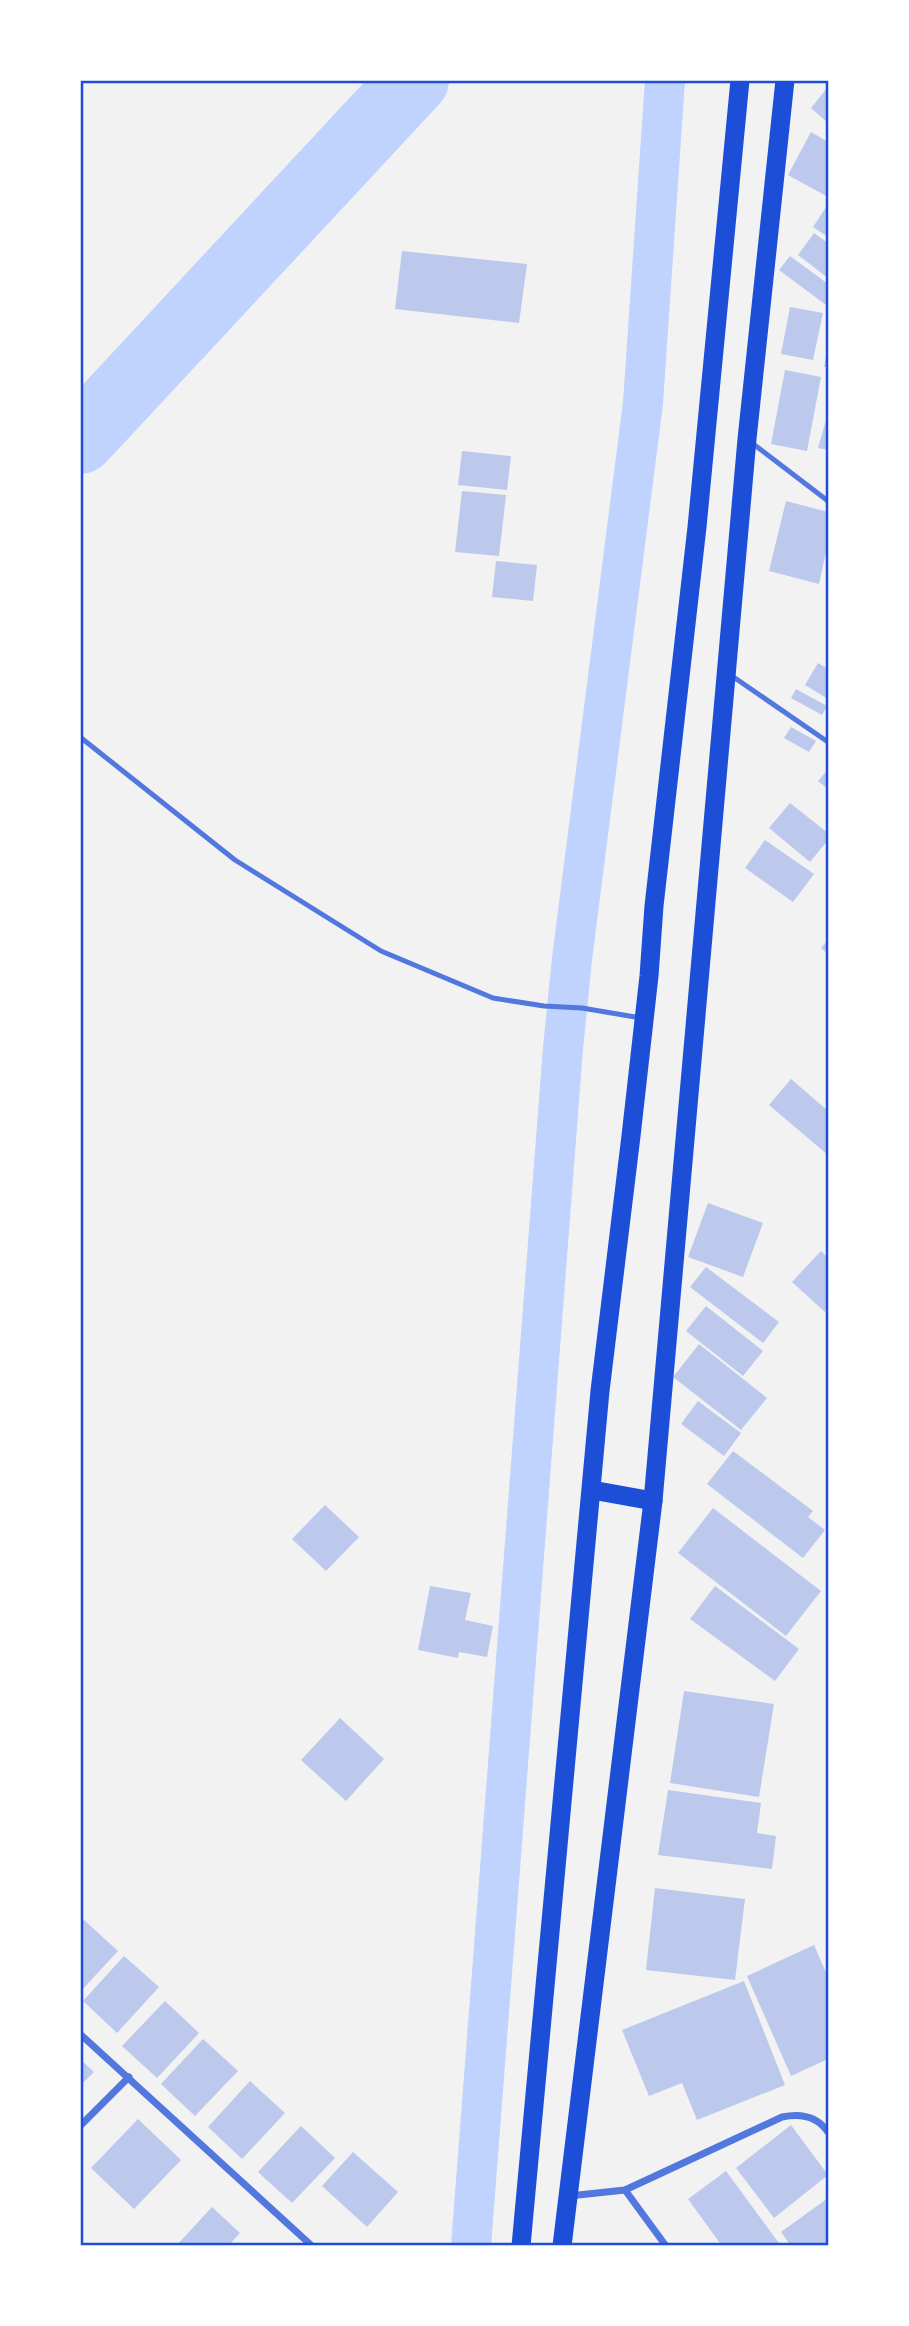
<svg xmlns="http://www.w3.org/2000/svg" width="909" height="2326" font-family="'Work Sans',sans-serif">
<rect width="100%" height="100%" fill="#f2f2f2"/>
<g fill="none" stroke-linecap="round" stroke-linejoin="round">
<path stroke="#bfd3fe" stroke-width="40" d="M471 2246 563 1048 572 959 643 403 665 80"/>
<path stroke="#bfd3fe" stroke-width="70" d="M80 439 414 80"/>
</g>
<g fill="#bdc9ec">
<path d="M828 87V123L811 108Z"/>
<path d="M811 132 828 142V197L788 175Z"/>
<path d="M828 204V237L813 227Z"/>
<path d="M814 233 828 243V278L798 255Z"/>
<path d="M402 251 527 264 519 323 395 309Z"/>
<path d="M790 256 828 284V301L826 305 779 270Z"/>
<path d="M790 307 823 313 813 360 781 354Z"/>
<path d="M827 350H828V367H824Z"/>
<path d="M785 370 821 377 807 451 771 444Z"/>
<path d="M828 413V450L818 448Z"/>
<path d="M462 451 511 456 507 490 458 485Z"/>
<path d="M462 491 506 495 499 556 455 552Z"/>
<path d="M786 501 828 512V543L819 584 769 571Z"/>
<path d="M496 561 537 565 533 601 492 597Z"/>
<path d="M818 663 828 669V699L805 685Z"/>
<path d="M796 689 827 706 822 715 791 698Z"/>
<path d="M791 727 816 741 809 752 784 738Z"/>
<path d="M828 769V789L818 781Z"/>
<path d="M790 803 828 833V840L810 862 769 828Z"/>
<path d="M765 840 814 874 793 902 745 868Z"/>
<path d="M828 940V954L821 948Z"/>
<path d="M791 1079 828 1111V1155L769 1105Z"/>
<path d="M708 1203 763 1223 743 1277 688 1257Z"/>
<path d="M821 1251 828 1258V1308L825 1312 792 1282Z"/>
<path d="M706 1267 779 1322 763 1343 690 1287Z"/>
<path d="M706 1306 763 1351 743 1376 686 1331Z"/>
<path d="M699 1344 767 1398 741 1430 673 1377Z"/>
<path d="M698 1401 741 1433 724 1456 681 1424Z"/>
<path d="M733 1451 813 1511 808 1517 825 1530 803 1558 707 1484Z"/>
<path d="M325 1505 359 1537 326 1571 292 1539Z"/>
<path d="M713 1508 821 1591 786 1636 678 1553Z"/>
<path d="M430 1586 471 1593 465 1620 493 1626 487 1657 459 1652 458 1658 418 1650Z"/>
<path d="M715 1586 799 1649 775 1681 690 1619Z"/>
<path d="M684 1691 774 1704 759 1797 670 1783Z"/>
<path d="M340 1718 384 1759 346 1801 301 1760Z"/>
<path d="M668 1790 761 1803 757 1833 776 1836 772 1869 658 1855Z"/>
<path d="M655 1888 745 1899 735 1980 646 1970Z"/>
<path d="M84 1920 118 1951 80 1992V1923Z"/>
<path d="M814 1945 828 1977V2059L791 2076 747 1976Z"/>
<path d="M124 1956 159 1987 117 2033 83 2001Z"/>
<path d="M744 1981 785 2085 697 2120 682 2083 649 2096 622 2030Z"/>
<path d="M165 2001 199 2033 157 2078 122 2046Z"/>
<path d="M203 2039 238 2071 195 2116 161 2084Z"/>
<path d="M80 2059 94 2072 80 2086Z"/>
<path d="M250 2081 285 2113 242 2159 208 2127Z"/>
<path d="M138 2119 181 2160 134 2209 91 2168Z"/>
<path d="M791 2125 828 2175 774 2218 736 2168Z"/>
<path d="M301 2126 335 2158 292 2203 258 2172Z"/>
<path d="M353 2152 398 2192 367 2227 322 2186Z"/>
<path d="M726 2171 781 2246H722L688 2199Z"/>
<path d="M828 2198V2246H791L781 2232Z"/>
<path d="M212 2207 240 2233 228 2246H176Z"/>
</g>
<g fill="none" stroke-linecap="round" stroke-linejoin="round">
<g stroke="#5277de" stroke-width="5">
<path d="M752 443 828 501"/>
<path d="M732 676 828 742"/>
<path d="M80 737 235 860 381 951 493 998 544 1006 582 1008 641 1018"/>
</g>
<g stroke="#5277de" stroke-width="7">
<path d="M80 2034 312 2246"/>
<path d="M80 2126 129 2077"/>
<path d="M625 2190 666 2246"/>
<path d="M569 2196 625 2190 782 2117C801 2113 817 2116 828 2132"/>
</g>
<g stroke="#1d4ed8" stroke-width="19">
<path d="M592 1490 653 1501"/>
<path d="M521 2246 600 1391 631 1136 649 976 654 906 697 527 740 80"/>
<path d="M562 2246 653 1501 747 439 785 80"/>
</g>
</g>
<rect width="909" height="2326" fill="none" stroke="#ffffff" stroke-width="164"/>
<rect x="82" y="82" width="745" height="2162" fill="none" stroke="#1d4ed8" stroke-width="2.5"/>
</svg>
